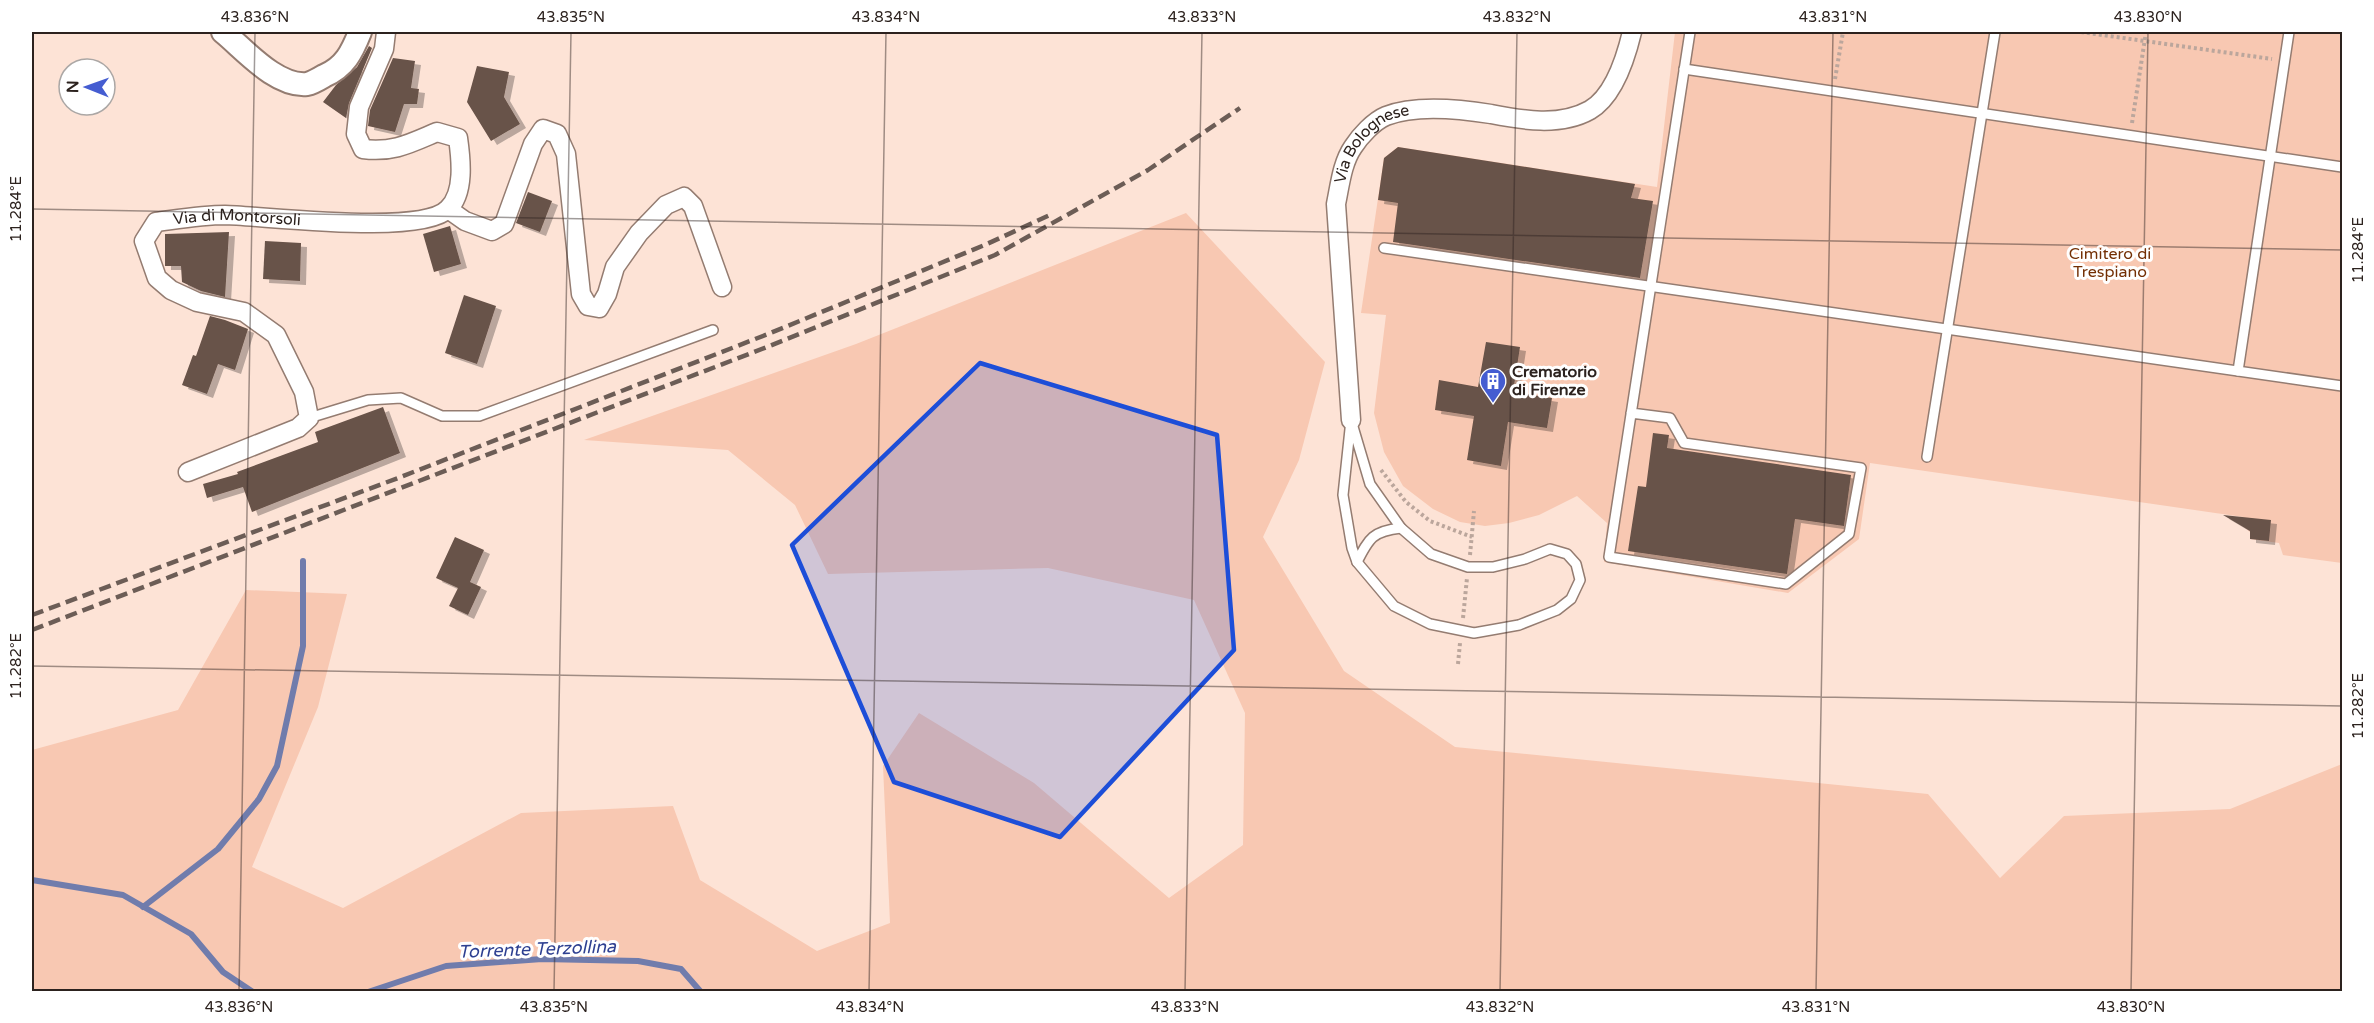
<svg xmlns="http://www.w3.org/2000/svg" width="2374" height="1023" font-family="'Varela Round',sans-serif">
<defs>
<filter id="shadow"><feDropShadow dx="6" dy="4" stdDeviation="0" flood-color="#0004"/></filter>
</defs>
<rect width="100%" height="100%" fill="#fde3d6"/>
<g fill="#f8c8b2">
<path d="M1675 32H2342V563L2283 555 2279 543 2250 539V532L2245 528 2243 517 1870 463 1859 539 1788 593 1604 562 1607 523 1577 496 1539 515 1509 523 1485 526 1460 522 1433 509 1403 486 1384 452 1374 413 1386 315 1361 313 1384 158 1398 147 1657 187Z"/>
<path d="M1186 213 1325 362 1299 460 1263 537 1344 671 1455 747 1928 794 2000 878 2064 816 2230 809 2342 764V991H32V750L178 710 246 590 347 594 318 707 252 867 343 908 521 813 673 806 700 880 817 951 890 923 883 766 919 713 1034 783 1169 898 1243 845 1245 713 1194 600 1048 568 828 574 795 505 728 450 584 440 856 344Z"/>
</g>
<g fill="none" stroke-linecap="round" stroke-linejoin="round">
<g stroke="#707cac" stroke-width="6">
<path d="M32 880 123 895 191 934 223 972 253 992"/>
<path d="M143 907 218 849 259 799 277 766 303 646V561"/>
<path d="M368 992 446 966 542 959 638 961 681 969 701 992"/>
</g>
</g>
<g fill="#685248" filter="url(#shadow)">
<path d="M369 46 372 48 349 103 346 118 323 102 336 85 357 67Z"/>
<path d="M393 58 415 61 411 88 419 89 417 104H404L395 132 368 126 370 110Z"/>
<path d="M477 66 509 72 504 97 520 124 491 141 467 102Z"/>
<path d="M1398 147 1635 184 1631 198 1653 201 1640 278 1393 242 1398 203 1378 200 1384 158Z"/>
<path d="M528 192 552 201 540 232 516 223Z"/>
<path d="M450 226 461 264 434 272 423 234Z"/>
<path d="M229 232 225 297 201 291 182 282 181 266H165V234Z"/>
<path d="M265 241 301 243 300 281 263 279Z"/>
<path d="M464 295 496 306 477 364 445 353Z"/>
<path d="M210 316 225 320 248 329 235 370 218 364 207 394 182 385 193 355 196 356Z"/>
<path d="M1486 342 1520 347 1513 392 1552 398 1547 428 1508 422 1501 466 1467 460 1474 416 1435 410 1439 380 1478 387Z"/>
<path d="M383 407 400 453 252 512 243 487 207 498 203 484 238 474 237 472 318 442 315 432Z"/>
<path d="M1653 433 1669 435 1667 448 1851 475 1844 526 1795 519 1787 574 1628 551 1638 486 1646 487Z"/>
<path d="M2223 515 2271 520 2269 541 2250 539V531Z"/>
<path d="M455 537 484 550 470 582 481 587 468 615 449 606 458 588 436 578Z"/>
</g>
<g fill="none" stroke-linecap="round" stroke-linejoin="round">
<g stroke="#947c71" stroke-width="12">
<g id="service">
<path d="M1684 69 2342 167"/>
<path d="M1384 248 2342 386"/>
<path d="M2238 371 2289 32"/>
<path d="M1631 413 1670 418 1684 443 1861 468 1849 534 1786 584 1609 557 1690 32"/>
<path d="M309 418 368 400 401 398 442 416H479L713 330"/>
<path d="M1351 420 1370 484 1401 528 1431 554 1468 567H1493L1525 559 1550 549 1567 554 1576 564 1580 580 1571 599 1557 610 1519 625 1474 633 1430 624 1394 606 1357 562 1352 548 1343 495Z"/>
<path d="M1927 457 1995 32"/>
<path d="M1357 562C1369 538 1373 531 1401 528"/>
</g>
</g>
<g stroke="#947c71" stroke-width="21">
<g id="minor">
<path d="M448 209 465 221 492 231 504 224 533 144 543 129 557 134 566 154 581 294 588 306 599 308 607 294 615 267 639 233 666 205 684 197 693 206 722 287"/>
<path id="s1" d="M1351 420 1336 204C1340 185 1342 163 1353 147 1360 136 1374 121 1386 116 1416 104 1460 109 1491 114 1522 120 1560 127 1590 110 1614 96 1626 57 1632 32"/>
<path id="s2" d="M188 472 298 428 309 418 304 392 276 335 244 312 197 302 171 290 157 278 144 241 156 222C179 219 203 215 225 215 267 216 421 236 448 209 465 193 461 159 458 138L437 132C411 143 393 153 363 149L356 134 359 107 384 49 386 32"/>
</g>
</g>
<g stroke="#947c71" stroke-width="26">
<path id="tertiary" d="M223 32C244 49 276 87 307 84 312 83 319 79 324 76 345 67 352 52 360 32"/>
</g>
<g stroke="#bba69c" stroke-width="4" stroke-dasharray="3 3" stroke-linecap="butt">
<path d="M2081 32 2272 59"/>
<path d="M1835 79 1843 32"/>
<path d="M2132 123 2146 32"/>
<path d="M1381 470 1406 502 1430 521 1472 537"/>
<path d="M1470 555 1474 511"/>
<path d="M1463 618 1467 578"/>
<path d="M1458 664 1460 643"/>
</g>
<use href="#service" stroke="#fff" stroke-width="9"/>
<use href="#minor" stroke="#fff" stroke-width="18"/>
<use href="#tertiary" stroke="#fff" stroke-width="22"/>
<g stroke="#6c5d56" stroke-width="4.5" stroke-dasharray="12 6" stroke-linecap="butt">
<path d="M32 615 398 478 768 334 987 244 1052 214"/>
<path d="M32 630 767 347 995 255 1148 170 1240 108"/>
</g>
</g>
<path fill="#1d4ed8" fill-opacity="0.2" stroke="#1d4ed8" stroke-width="4.5" stroke-linejoin="round" d="M980 363 1217 435 1234 650 1060 837 894 782 792 545Z"/>
<path fill="none" stroke="#2c221e" stroke-width="1.5" stroke-opacity="0.45" d="M32 209 2342 250M32 666 2342 706M239 992 255 32M554 992 571 32M869 992 886 32M1185 992 1202 32M1500 992 1517 32M1816 992 1833 32M2131 992 2148 32"/>
<defs>
<g id="building-pin" transform="scale(1.35)"><path d="M0 17L-7.5 6A9.5 9.5 0 1 1 7.5 6Z" fill="#455dd1" stroke="#fff"/><path d="M-4-6H4V6H1V3H-1V6H-4ZM-2.5-4.3h1.7v1.8h-1.7ZM.8-4.3h1.7v1.8H.8ZM-2.5-1h1.7V.8h-1.7ZM.8-1h1.7V.8H.8Z" fill="#fff"/></g>
</defs>
<g fill-rule="evenodd">
<use href="#building-pin" x="1493" y="381"/>
</g>
<g text-anchor="middle" dominant-baseline="central" stroke-width="6" stroke-linejoin="round" paint-order="stroke">
<g font-size="16" fill="#2c221e" stroke="#fff">
<text stroke="none"><textPath href="#s1" startOffset="292">Via Bolognese</textPath></text>
<text stroke="none"><textPath href="#s2" startOffset="501">Via di Montorsoli</textPath></text>
</g>
<g font-size="16" fill="#732f04" stroke="#fff">
<text x="2110" y="254">Cimitero di<tspan x="2110" dy="18">Trespiano</tspan></text>
</g>
<g font-size="16" font-weight="bold" fill="#2c221e" stroke="#fff" text-anchor="start">
<text x="1512" y="372">Crematorio<tspan x="1512" dy="18">di Firenze</tspan></text>
</g>
<g font-size="18" font-style="italic" fill="#2e4091" stroke="#fff">
<text transform="translate(537 949) rotate(-2)">Torrente Terzollina</text>
</g>
</g>
<rect width="2374" height="1023" fill="none" stroke="#ffffff" stroke-width="66"/>
<g transform="translate(87 87) rotate(271)"><circle r="28" fill="#ffffff" stroke="#aba7a5" stroke-width="1.5"/>
<path d="M0-4.5L10 22L0 15L-10 22Z" fill="#455dd1"/>
<text y="-9" font-size="16" font-weight="bold" text-anchor="middle" fill="#2c221e">N</text>
</g>
<rect x="33" y="33" width="2308" height="957" fill="none" stroke="#2c221e" stroke-width="2"/>
<g font-size="15" text-anchor="middle" fill="#2c221e">
<text x="255" y="22">43.836°N</text>
<text x="571" y="22">43.835°N</text>
<text x="886" y="22">43.834°N</text>
<text x="1202" y="22">43.833°N</text>
<text x="1517" y="22">43.832°N</text>
<text x="1833" y="22">43.831°N</text>
<text x="2148" y="22">43.830°N</text>
<text transform="translate(16 209) rotate(-90)" y="5">11.284°E</text>
<text transform="translate(2358 250) rotate(-90)" y="5">11.284°E</text>
<text transform="translate(16 666) rotate(-90)" y="5">11.282°E</text>
<text transform="translate(2358 706) rotate(-90)" y="5">11.282°E</text>
<text x="239" y="1012">43.836°N</text>
<text x="554" y="1012">43.835°N</text>
<text x="870" y="1012">43.834°N</text>
<text x="1185" y="1012">43.833°N</text>
<text x="1500" y="1012">43.832°N</text>
<text x="1816" y="1012">43.831°N</text>
<text x="2131" y="1012">43.830°N</text>
</g>
</svg>
